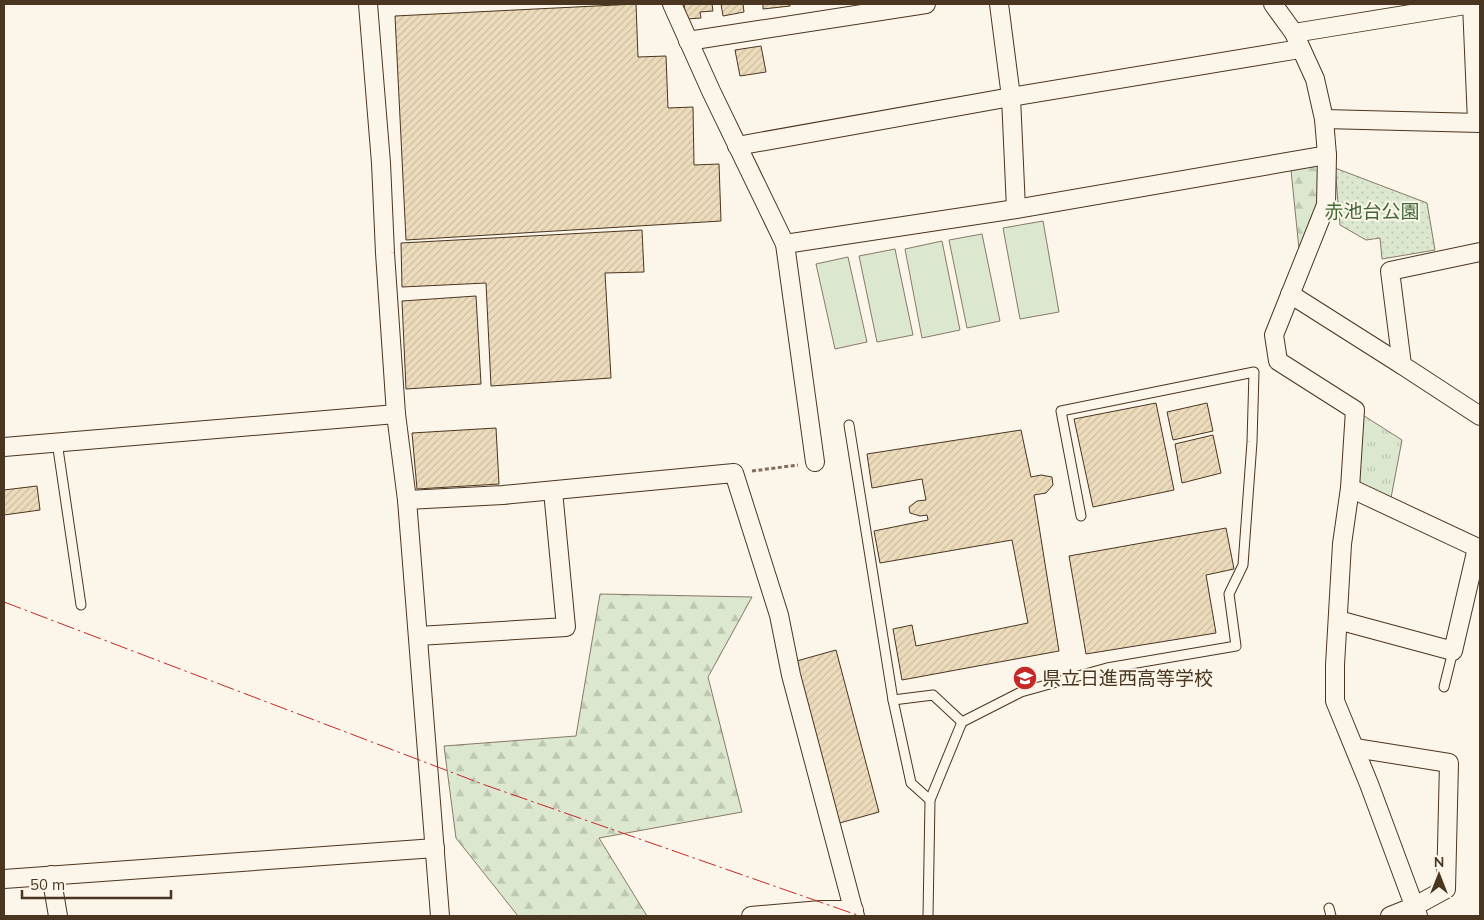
<svg xmlns="http://www.w3.org/2000/svg" width="1484" height="920" font-family="Mulish,'Noto Sans JP',sans-serif">
<defs>
<pattern id="grass-tufts" width="24" height="20" patternUnits="userSpaceOnUse" patternTransform="scale(1.25)"><rect width="24" height="20" fill="#dce7d0"/><path d="M3 7l-1-3M5 7V3M7 7l1-3M15 17l-1-3M17 17v-4M19 17l1-3" fill="none" stroke="#bec7b2"/></pattern>
<pattern id="forest-firs" width="22" height="20" patternUnits="userSpaceOnUse" patternTransform="scale(1.25)"><rect width="22" height="20" fill="#dce7d0"/><path d="M5 1l3.5 6h-7zM16 11l3.5 6h-7z" fill="#bec7b2"/></pattern>
<pattern id="park-dots" width="8" height="8" patternUnits="userSpaceOnUse" patternTransform="scale(1.25)"><rect width="8" height="8" fill="#dce7d0"/><path d="M2 2h.1M6 6h.1" fill="none" stroke="#bec7b2" stroke-width="1.8" stroke-linecap="round"/></pattern>
<pattern id="building-hatch" width="6" height="6" patternUnits="userSpaceOnUse" patternTransform="scale(1.25)"><rect width="6" height="6" fill="#ecdcbc"/><path d="M-1 1l2-2M0 6l6-6M5 7l2-2" fill="none" stroke="#ccbda1"/></pattern>
</defs>
<rect width="100%" height="100%" fill="#fbf6e9"/>
<path fill="url(#grass-tufts)" stroke="#887966" d="M1358 412 1402 440 1390 503 1353 486Z"/>
<g fill="url(#forest-firs)" stroke="#887966">
<path d="M1318 165V202L1299 249 1291 170Z"/>
<path d="M600 594 752 597 708 677 742 812 599 838 647 916H518L456 838 444 746 576 736Z"/>
</g>
<path fill="url(#park-dots)" stroke="#887966" d="M1335 168 1427 203 1435 250 1382 259 1380 238 1366 240 1340 225Z"/>
<g fill="#dce7d0" stroke="#887966">
<path d="M1043 221 1059 312 1020 319 1003 228Z"/>
<path d="M982 234 1000 321 967 328 949 240Z"/>
<path d="M942 241 960 330 922 338 905 249Z"/>
<path d="M895 249 913 335 877 342 859 256Z"/>
<path d="M848 257 867 342 835 349 816 264Z"/>
</g>
<g fill="url(#building-hatch)" stroke="#4a3520">
<path d="M636 4 638 57 666 56 668 108 693 107 694 165 719 164 721 221 406 240 395 16Z"/>
<path d="M684 4H712L713 11 700 12 701 18 686 19Z"/>
<path d="M721 4H743L744 12 723 16Z"/>
<path d="M763 4H790V6L763 9Z"/>
<path d="M761 46 766 72 740 76 735 50Z"/>
<path d="M642 230 644 272 605 273 611 378 491 386 486 283 402 287 401 243Z"/>
<path d="M476 296 481 384 406 389 402 301Z"/>
<path d="M1156 403 1174 490 1093 507 1074 419Z"/>
<path d="M1207 403 1213 431 1173 440 1167 412Z"/>
<path d="M496 428 499 484 417 489 412 433Z"/>
<path d="M1021 430 1031 477 1041 475 1052 477 1053 485 1046 493 1034 495 1059 651 902 680 893 629 912 625 916 646 1028 623 1012 540 880 563 874 531 928 520 927 515 920 516 910 513 909 507 917 501 926 500 922 479 872 488 867 454Z"/>
<path d="M1213 435 1221 473 1182 483 1175 444Z"/>
<path d="M37 486 40 510 4 515V490Z"/>
<path d="M1226 528 1234 569 1206 575 1216 633 1086 654 1069 556Z"/>
<path d="M836 650 879 812 836 824 793 662Z"/>
</g>
<g fill="none" stroke-linecap="round" stroke-linejoin="round">
<g stroke="#4a3520" stroke-width="11">
<g id="service">
<path d="M849 425 893 700 911 783 930 800"/>
<path d="M57 442 81 605"/>
<path d="M1444 687 1453 651"/>
<path d="M893 700 933 695 962 722"/>
<path d="M1329 908 1331 916"/>
<path d="M928 916 930 800 962 722 1021 692 1107 668 1236 646 1229 594 1243 565 1252 442 1254 372 1061 411 1081 516"/>
</g>
</g>
<g stroke="#4a3520" stroke-width="20">
<g id="minor">
<path d="M368 4 381 163 385 253 396 414 407 500 440 916"/>
<path d="M672 4 711 91 785 244 815 462"/>
<path d="M999 4 1011 97 1016 209"/>
<path d="M1273 4 1294 33 1315 79 1324 119 1327 155 1326 205 1274 335 1278 361 1355 410 1350 488 1342 544 1335 665V701L1369 784 1418 916"/>
<path d="M1472 4 1477 122"/>
<path d="M1294 33 1472 4"/>
<path d="M688 41 926 4"/>
<path d="M1324 119 1480 123"/>
<path d="M737 146 1011 97 1300 49"/>
<path d="M785 244 1016 209 1327 155"/>
<path d="M1480 252 1390 271 1402 365 1480 416"/>
<path d="M1290 294 1402 365"/>
<path d="M4 447 396 414"/>
<path d="M1350 488 1480 549"/>
<path d="M407 500 503 495 734 473 779 615 791 675 855 916"/>
<path d="M1338 620 1453 651 1477 548"/>
<path d="M418 636 566 627 553 491"/>
<path d="M1355 748 1449 763 1446 889 1415 906 1390 916"/>
<path d="M51 875 58 916"/>
<path d="M4 879 435 848"/>
<path d="M751 916 821 910H854"/>
</g>
</g>
<path stroke="#7f6f5c" stroke-width="3" stroke-dasharray="4 2.5" stroke-linecap="butt" d="M752 471 798 465"/>
<use href="#service" stroke="#fbf6e9" stroke-width="9"/>
<use href="#minor" stroke="#fbf6e9" stroke-width="18"/>
<path stroke="#c62828" stroke-width="1" stroke-dasharray="18 4 2.5 4" stroke-linecap="butt" d="M4 602 485 785 860 916"/>
</g>
<defs>
<g id="school-disc" transform="scale(1.25)"><circle r="9.5" fill="#c62828" stroke="#fbf6e9"/><path d="M0-5L7-2L0 1L-7-2ZM-4 1L0 2.5L4 1V4Q0 6-4 4Z" fill="#fff"/></g>
</defs>
<g fill-rule="evenodd">
<use href="#school-disc" x="1025" y="678"/>
</g>
<g text-anchor="middle" dominant-baseline="central" stroke-width="4" stroke-linejoin="round" paint-order="stroke">
<g font-size="19" fill="#436837" stroke="#fbf6e9">
<text x="1372" y="211">赤池台公園</text>
</g>
<g font-size="19" fill="#4a3520" stroke="#fbf6e9" text-anchor="start">
<text x="1042" y="678">県立日進西高等学校</text>
</g>
</g>
<rect width="1484" height="920" fill="none" stroke="#4a3520" stroke-width="10"/>
<g transform="translate(1439 875)" stroke="#fbf6e9" stroke-width="4" paint-order="stroke">
<path d="M0-4L9 19L0 12L-9 19Z" fill="#4a3520"/>
<text y="-8" font-size="14" font-weight="bold" text-anchor="middle" fill="#4a3520">N</text>
</g>
<path d="M22 890v8h149v-8" fill="none" stroke="#4a3520" stroke-width="2.5"/>
<text x="30" y="890" font-size="15" fill="#4a3520" stroke="#fbf6e9" stroke-width="4" paint-order="stroke">50 m</text>
</svg>
